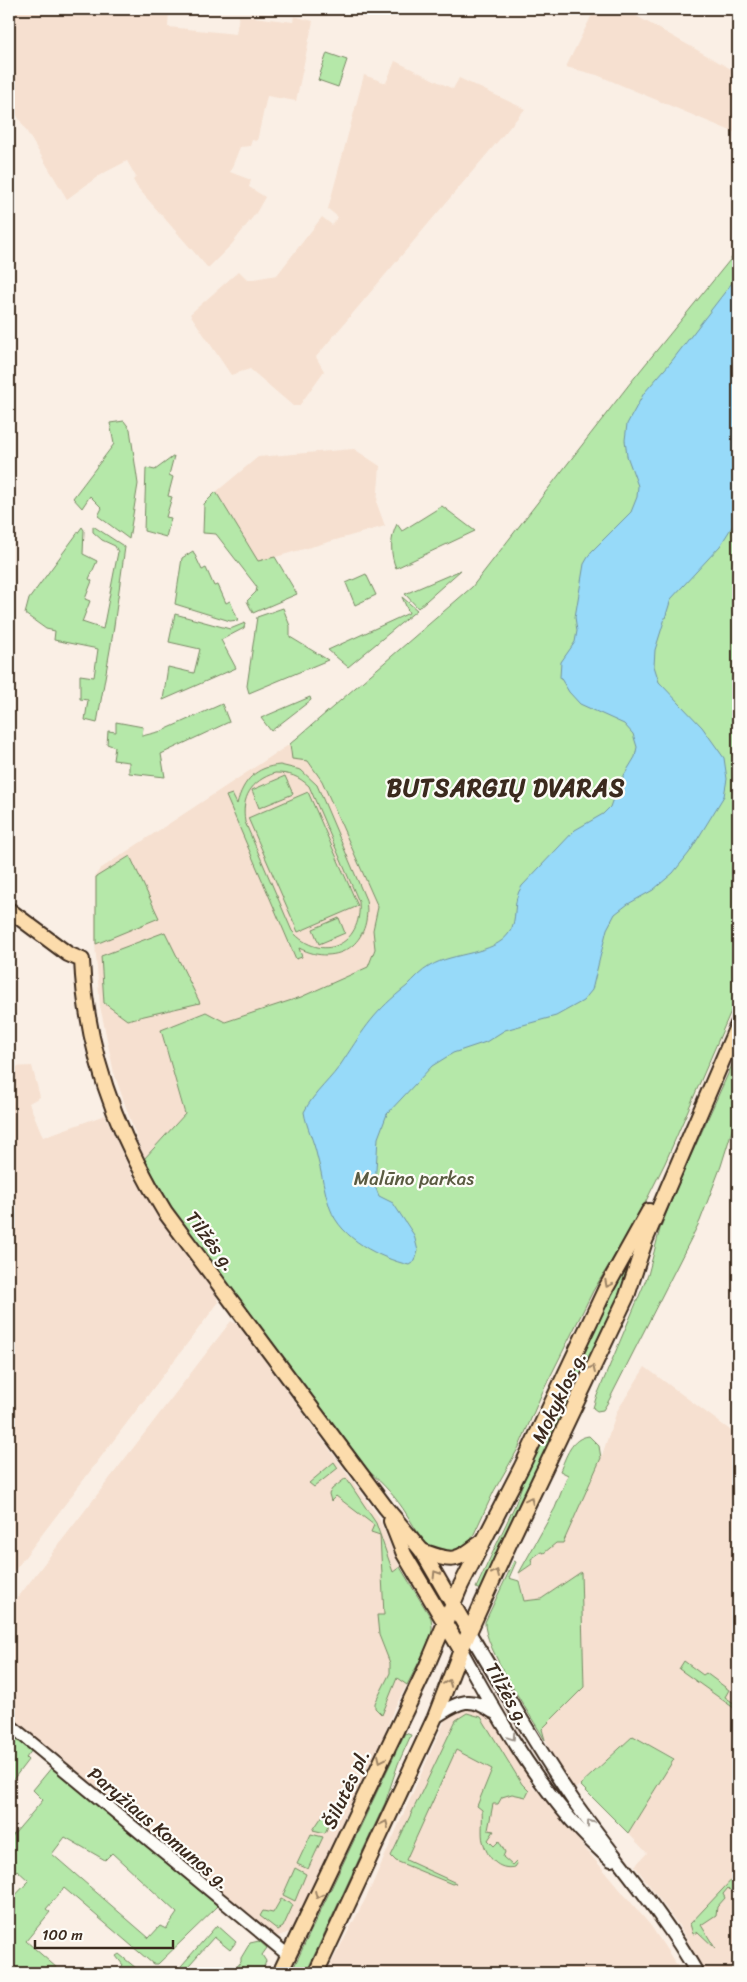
<svg xmlns="http://www.w3.org/2000/svg" width="747" height="1982" font-family="Sriracha,sans-serif">
<rect width="100%" height="100%" fill="#faefe5"/>
<filter id="ink" filterUnits="userSpaceOnUse"><feTurbulence type="fractalNoise" baseFrequency=".02" numOctaves="2"/><feDisplacementMap in="SourceGraphic" scale="10" xChannelSelector="R" yChannelSelector="G"/><feConvolveMatrix kernelMatrix="1 2 1 2 8 2 1 2 1" color-interpolation-filters="sRGB"/></filter>
<g filter="url(#ink)">
<g fill="#f6e0d0">
<path d="M11 9H169L168 27 236 34 239 15 293 22 294 16 313 21 296 101 267 96 257 141 252 140 250 146 240 147 230 172 251 180 249 187 265 197 256 213 232 244 208 268 137 187 133 180 136 177 127 161 100 175 67 199 9 102V18Z"/>
<path d="M595 9H624L738 73V134L597 75 566 67Z"/>
<path d="M395 61 453 89 459 78 525 109 316 357 324 371 299 406H293L250 369 231 375 190 314 239 271 248 280 277 275 322 217 332 225 338 217 328 209 364 75 386 83Z"/>
<path d="M354 449 380 466 377 504 385 526 258 562 216 492 258 457Z"/>
<path d="M290 744 292 758 308 761 322 781 378 907 373 930 375 948 369 967 351 982 225 1022 205 1012 161 1030 185 1114 144 1159 114 1073 100 1006 95 944V876L100 869Z"/>
<path d="M32 1066 40 1097 29 1103 43 1137 105 1115 134 1178 216 1294 218 1303 9 1578V1067Z"/>
<path d="M231 1321 239 1325 378 1516 401 1569 431 1618 432 1626V1637L393 1711 383 1738 290 1932 275 1937 254 1924 9 1718V1609Z"/>
<path d="M645 1367 738 1436V1973H706L679 1926 635 1866 647 1853 628 1833 674 1758 633 1736 573 1791 559 1771 541 1729 584 1687 581 1573 537 1601H524L519 1573 532 1564 531 1560 556 1543 601 1458 617 1411Z"/>
<path d="M463 1705 486 1709 517 1753 533 1787 543 1794 584 1847 651 1926 682 1973H326L368 1894 445 1720Z"/>
</g>
<g fill="#b5e8a9" stroke="#788964" fill-rule="evenodd">
<path d="M327 53 347 60 338 87 318 80Z"/>
<path d="M738 250V995L665 1163 638 1217 593 1291 542 1393 519 1447 494 1491 473 1536 467 1546 460 1552 433 1553C422 1541 416 1529 407 1515 397 1498 383 1484 369 1471L174 1211 144 1159 185 1114 161 1030 206 1012 225 1022 301 997 368 967 375 949 373 930 378 907 322 781 308 761 292 759 290 744 472 587 631 382Z"/>
<path d="M124 421 130 429 138 484 129 539 98 516 102 508 90 496 82 508 73 498 114 444 110 423Z"/>
<path d="M174 456 169 475 173 477 168 496 172 497 166 517 171 518 166 537 144 531 146 468 155 470Z"/>
<path d="M216 492 258 561 275 557 297 594 253 613 247 601 256 592 257 587 216 534 203 533 204 504Z"/>
<path d="M442 506 475 531 396 568C390 555 390 537 397 524L402 531Z"/>
<path d="M93 526 125 547 113 633 97 723 85 720 88 700 80 699V675L94 677 98 649 54 640 55 631 46 629 25 614 29 599 82 527 84 530 83 554 97 561 89 579 92 581 85 599 90 601 82 622 103 629 118 552 115 546 102 540 93 532Z"/>
<path d="M193 551 202 570 206 568 214 586 218 585 226 603 230 601 238 620 230 621 175 604 182 558Z"/>
<path d="M461 570 418 608 405 594Z"/>
<path d="M366 574 376 595 355 605 346 583Z"/>
<path d="M402 597 417 610 348 667 328 650 409 613Z"/>
<path d="M283 608 290 626V637L328 660 249 693 247 686 257 617Z"/>
<path d="M175 614 230 629 245 623 244 628 221 640 236 668 163 700 168 667 194 673 200 649 169 642Z"/>
<path d="M310 697 311 700 271 731 261 718Z"/>
<path d="M222 704 229 722 161 754 165 777 129 773V762L113 760 115 747 107 744 108 731 116 732V722L143 727 142 736 162 731Z"/>
<path d="M280 765 301 770 317 785 366 900C373 943 338 968 299 948L302 957 296 959 226 796 232 794 237 804C243 780 256 767 280 765ZM275 773C290 773 298 776 309 786L359 902C363 945 321 964 292 931L245 822C241 797 251 781 275 773Z"/>
<path d="M285 776 293 794 259 808 252 790Z"/>
<path d="M308 792 358 906 298 932 248 818Z"/>
<path d="M130 856 159 918 96 944V877Z"/>
<path d="M339 918 345 933 319 944 313 929Z"/>
<path d="M165 932 200 1003 127 1020 104 1003 101 956Z"/>
<path d="M738 1052V1111L721 1166 700 1221 608 1402 603 1410 597 1411 593 1408 596 1398 648 1275 660 1229 678 1184Z"/>
<path d="M637 1245 627 1281 482 1591 476 1588 515 1505 528 1469 614 1286Z"/>
<path d="M589 1436 599 1446 601 1458 563 1543H556L544 1553 541 1552 531 1559 532 1564 519 1573 555 1508 568 1475 560 1471C566 1457 571 1438 589 1436Z"/>
<path d="M334 1462 338 1468 314 1487 309 1483Z"/>
<path d="M346 1478 376 1523 393 1572 400 1567 431 1618 432 1626V1637L407 1685 397 1678 382 1715 375 1708V1703L390 1673V1663L379 1635 377 1615H384L380 1535 371 1532 374 1525 336 1496 331 1501 329 1494 332 1489Z"/>
<path d="M514 1561 516 1562 509 1578 519 1581 524 1601 541 1599 581 1572 584 1687 542 1729 545 1740C531 1716 483 1646 485 1622Z"/>
<path d="M684 1661 703 1675 706 1673 729 1690 725 1697 738 1706V1711L679 1669Z"/>
<path d="M467 1713 481 1717 522 1784 529 1791 526 1797 512 1794 502 1797 498 1804H493L488 1830 494 1831 488 1840 494 1846 499 1841 505 1852 503 1857 512 1865 516 1861 517 1864 515 1867C498 1871 487 1857 483 1841 481 1835 483 1819 482 1810L477 1806 492 1769 456 1750 406 1860 456 1883 452 1884 396 1861 391 1856 456 1720Z"/>
<path d="M9 1731 32 1750 26 1758 28 1760 9 1785Z"/>
<path d="M405 1733 411 1735 398 1764 385 1803 306 1973H291Z"/>
<path d="M633 1736 674 1759 628 1833 580 1785Z"/>
<path d="M52 1767 218 1906 158 1964H153L64 1888 46 1909 50 1912 26 1941 57 1968 53 1973H9V1902L29 1881 17 1870 9 1879V1840L43 1800 33 1790ZM65 1837 105 1860 112 1853 177 1913 166 1929 160 1926 149 1938 52 1854Z"/>
<path d="M325 1812 333 1815 325 1833 313 1830Z"/>
<path d="M311 1834 323 1837 308 1869 297 1864Z"/>
<path d="M295 1868 306 1874 295 1901 283 1895Z"/>
<path d="M738 1873V1885L732 1892 728 1888 723 1894 725 1898 717 1907 716 1915 701 1925 715 1948 698 1932 693 1934 690 1924Z"/>
<path d="M281 1899 293 1905 283 1927 278 1930 260 1916 263 1911 273 1913Z"/>
<path d="M217 1925 236 1942 230 1950 214 1937 182 1973H175Z"/>
<path d="M259 1941 267 1948 262 1955 266 1961 262 1973H231L241 1962V1958L250 1943Z"/>
<path d="M119 1954 142 1973H131L127 1970 125 1973H116L123 1965 116 1956Z"/>
</g>
<path fill="#97daf9" stroke="#7294a1" d="M738 275V517L720 546 671 599 655 650 654 666 659 682 702 727 724 758 727 779 724 796 689 853 673 873 653 890 628 904 615 914 607 929 592 990 583 1001 556 1016 505 1030 486 1042 453 1053 432 1066 387 1114 378 1138 375 1186 379 1196 393 1203 414 1235 418 1251 415 1261 409 1265C380 1258 341 1239 330 1208 324 1192 322 1173 317 1156 314 1141 306 1126 304 1112 314 1092 332 1079 343 1061 366 1026 374 1012 407 986 414 979 421 971 430 966 453 952 494 955 509 933 519 919 511 902 522 886L575 830 603 814 610 807 617 787 635 757 637 747 633 734 624 724 580 704 569 692 560 677 561 662 575 642 577 631 575 617 584 564 591 552 631 512 637 497 638 486 627 456 625 440 627 424 644 393 671 362Z"/>
<g fill="none" stroke-linecap="round" stroke-linejoin="round">
<g stroke="#3b2a1e" stroke-width="15">
<path id="tertiary" d="M9 1724 289 1956"/>
</g>
<g stroke="#3b2a1e" stroke-width="16">
<g id="secondary">
<path d="M469 1632C503 1688 536 1746 573 1800 614 1858 662 1911 697 1973"/>
<path d="M461 1650C501 1723 547 1805 611 1860"/>
<path d="M435 1717C458 1703 468 1694 493 1712"/>
</g>
</g>
<g stroke="#3b2a1e" stroke-width="18">
<g id="primary">
<path d="M9 910 68 954 82 960C86 1051 117 1135 165 1212L386 1508 422 1551 469 1632"/>
<path d="M391 1521 404 1554 461 1650"/>
<path d="M422 1551C455 1563 455 1562 483 1541"/>
<path d="M280 1973 426 1668 461 1585 522 1466 605 1290 649 1211"/>
<path d="M316 1973 435 1717 461 1650 509 1544 627 1296 645 1241 738 1024"/>
</g>
</g>
<use href="#tertiary" stroke="#fdfcf7" stroke-width="11"/>
<use href="#secondary" stroke="#fdfcf7" stroke-width="12"/>
<use href="#primary" stroke="#fcdcac" stroke-width="14"/>
</g>
<defs><path id="oneway-chevron" d="M-2-3.5L2.5 0L-2 3.5" fill="none" stroke-width="1.6" stroke-linecap="round" stroke-linejoin="round" transform="scale(1.25)"/></defs>
<g stroke="#9c8365">
<use href="#oneway-chevron" transform="translate(608 1284) rotate(118)"/>
<use href="#oneway-chevron" transform="translate(592 1369) rotate(-65)"/>
<use href="#oneway-chevron" transform="translate(530 1500) rotate(-64)"/>
<use href="#oneway-chevron" transform="translate(496 1573) rotate(-66)"/>
<use href="#oneway-chevron" transform="translate(436 1574) rotate(-122)"/>
<use href="#oneway-chevron" transform="translate(448 1683) rotate(-69)"/>
<use href="#oneway-chevron" transform="translate(381 1759) rotate(115)"/>
<use href="#oneway-chevron" transform="translate(385 1824) rotate(-65)"/>
<use href="#oneway-chevron" transform="translate(318 1895) rotate(115)"/>
</g>
<g stroke="#9c938a">
<use href="#oneway-chevron" transform="translate(512 1737) rotate(56)"/>
<use href="#oneway-chevron" transform="translate(590 1823) rotate(-126)"/>
</g>
</g>
<g text-anchor="middle" dominant-baseline="central" stroke-width="4.5" stroke-linejoin="round" paint-order="stroke">
<g font-size="19" fill="#5a5a41" stroke="#fdfcf7">
<text x="414" y="1178">Malūno parkas</text>
</g>
<g font-size="19" fill="#3b2a1e" stroke="#fdfcf7">
<text transform="translate(211 1241) rotate(53)">Tilžės g.</text>
<text transform="translate(559 1397) rotate(-64)">Mokyklos g.</text>
<text transform="translate(508 1694) rotate(60)">Tilžės g.</text>
<text transform="translate(346 1789) rotate(-65)">Šilutės pl.</text>
<text transform="translate(159 1828) rotate(40)">Paryžiaus Komunos g.</text>
</g>
<g font-size="24" font-weight="bold" letter-spacing="1" fill="#3b2a1e" stroke="#fdfcf7">
<text x="506" y="788">BUTSARGIŲ DVARAS</text>
</g>
</g>
<rect width="747" height="1982" fill="none" stroke="#fdfcf7" stroke-width="30"/>
<rect x="15" y="15" width="717" height="1952" fill="none" stroke="#3b2a1e" stroke-width="2" filter="url(#ink)"/>
<path d="M35 1940v8h138v-8" fill="none" stroke="#3b2a1e" stroke-width="2.5"/>
<text x="42" y="1940" font-size="15" fill="#3b2a1e" stroke="#fdfcf7" stroke-width="4" paint-order="stroke">100 m</text>
</svg>
